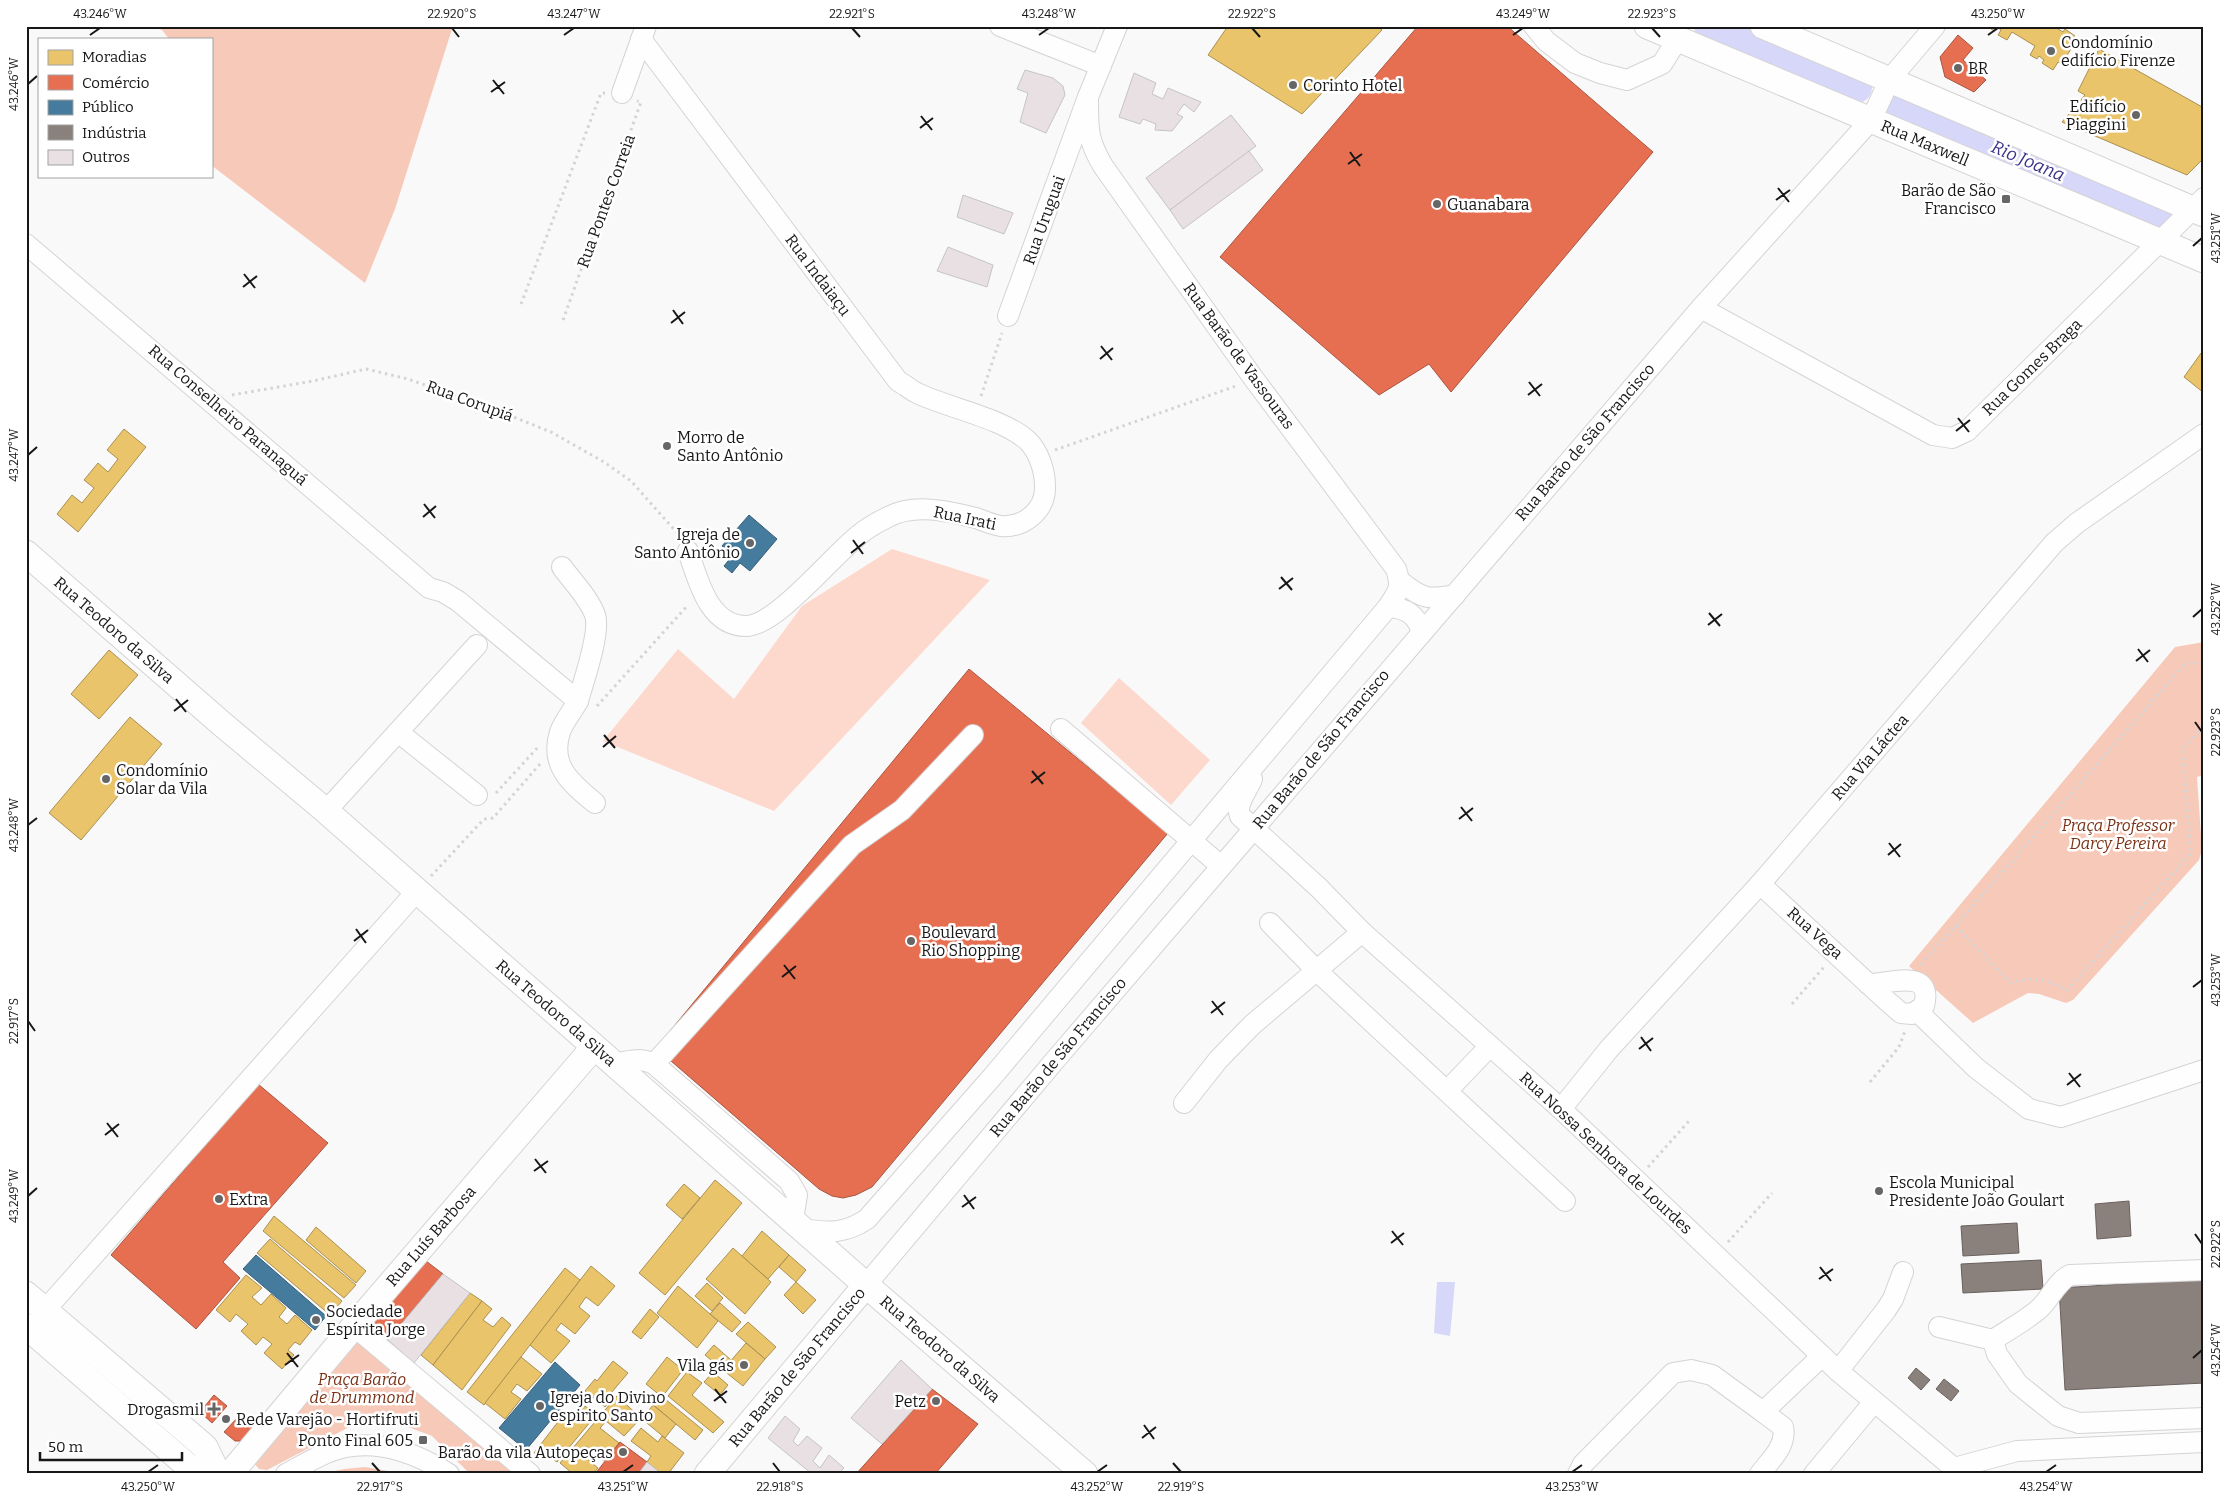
<svg xmlns="http://www.w3.org/2000/svg" width="2230" height="1500" font-family="Bitter,serif">
<rect width="100%" height="100%" fill="#faf9fa"/>
<g fill="#fdd8cc">
<path d="M892 549 990 580 774 811 603 741 678 649 734 699 802 606Z"/>
<path d="M1119 678 1210 760 1171 805 1081 723Z"/>
</g>
<g fill="#f7c9b9">
<path d="M149 26H453L395 209 365 283 211 165V39H169L162 30Z"/>
<path d="M2204 642V775L2197 777 2202 850 2199 860 2073 1000 2066 1003 2039 994 2028 993 1973 1023 1909 966 2175 647Z"/>
<path d="M358 1343H363L521 1474H470L432 1436 408 1427 378 1423 355 1424 267 1470 259 1469 254 1463 353 1345Z"/>
<path d="M365 1467 405 1474H321L344 1469Z"/>
</g>
<path fill="#d7d8f9" d="M1437 1282H1455L1450 1336 1434 1333Z"/>
<g fill="#e9c46a" stroke="#aa9051">
<path d="M1228 26H1377L1382 30 1302 114 1208 55Z"/>
<path d="M1987 26H2060L2058 29 2063 32 2065 29 2075 36 2070 45 2072 47 2062 64 2058 62 2053 70 2042 63 2044 60 2039 56 2037 59 2030 55 2035 46 2012 32 2007 40 1998 35 2001 30 1997 27 1994 31Z"/>
<path d="M2099 49 2204 108V158L2187 175 2062 122 2085 95 2078 91Z"/>
<path d="M2204 349V393L2184 377Z"/>
<path d="M124 429 146 447 78 532 57 514 72 495 82 503 94 488 84 480 98 463 108 472 118 459 107 450Z"/>
<path d="M109 650 138 675 99 719 71 694Z"/>
<path d="M130 717 162 744 81 840 49 813Z"/>
<path d="M715 1180 742 1203 665 1295 639 1273Z"/>
<path d="M684 1184 700 1198 682 1219 666 1205Z"/>
<path d="M274 1216 356 1285 344 1298 263 1231Z"/>
<path d="M316 1227 366 1271 356 1283 306 1240Z"/>
<path d="M762 1231 789 1255 768 1279 742 1256Z"/>
<path d="M270 1239 342 1301 330 1315 257 1253Z"/>
<path d="M733 1248 771 1282 745 1314 706 1279Z"/>
<path d="M789 1255 806 1270 796 1282 779 1267Z"/>
<path d="M591 1266 615 1286 598 1306 586 1297 579 1307 590 1316 575 1334 561 1323 556 1330 570 1341 551 1363 530 1345Z"/>
<path d="M565 1268 580 1280 484 1405 467 1392Z"/>
<path d="M246 1275 262 1288 252 1297 261 1305 271 1294 286 1308 279 1317 287 1324 295 1315 312 1330 300 1345 295 1342 288 1350 294 1355 282 1369 264 1353 272 1344 263 1337 256 1345 241 1331 248 1324 236 1314 230 1322 216 1310Z"/>
<path d="M796 1282 816 1300 803 1314 784 1295Z"/>
<path d="M707 1283 723 1298 712 1311 695 1296Z"/>
<path d="M678 1286 718 1321 697 1348 657 1313Z"/>
<path d="M470 1293 482 1301 433 1365 421 1355Z"/>
<path d="M482 1301 492 1309 483 1320 493 1327 502 1317 511 1325 462 1390 433 1365Z"/>
<path d="M720 1303 741 1322 732 1332 710 1314Z"/>
<path d="M650 1309 659 1317 641 1339 632 1332Z"/>
<path d="M748 1322 776 1347 765 1359 736 1334Z"/>
<path d="M746 1343 765 1359 743 1386 723 1370Z"/>
<path d="M714 1345 731 1360 723 1370 705 1355Z"/>
<path d="M521 1357 542 1374 527 1391 517 1384 511 1392 521 1399 505 1419 485 1403Z"/>
<path d="M667 1357 683 1370 662 1397 646 1384Z"/>
<path d="M613 1361 628 1373 611 1393 614 1396 605 1407 585 1391 595 1379 597 1381Z"/>
<path d="M687 1372 702 1383 692 1395 724 1422 713 1433 668 1396Z"/>
<path d="M713 1372 728 1385 720 1395 704 1382Z"/>
<path d="M659 1394 703 1430 695 1440 651 1403Z"/>
<path d="M617 1396 641 1418 624 1436 606 1421 600 1428 619 1443 604 1461 586 1446 580 1453 598 1468 593 1474H573L560 1463Z"/>
<path d="M653 1405 676 1424 665 1438 642 1419Z"/>
<path d="M585 1406 596 1415 557 1462 547 1455 543 1460 534 1453 561 1418 569 1425Z"/>
<path d="M641 1428 658 1442 662 1436 684 1453 668 1474H662L647 1462 651 1456 631 1441Z"/>
</g>
<g fill="#e76f51" stroke="#a95540">
<path d="M1418 26H1507L1653 152 1451 392 1429 364 1379 395 1220 257Z"/>
<path d="M1958 35 1973 48 1963 60 1986 80 1974 92 1945 77 1940 57Z"/>
<path d="M969 669 1168 833 872 1187 856 1195 843 1198 832 1196 819 1189 656 1048Z"/>
<path d="M258 1084 328 1143 223 1262 240 1278 196 1329 111 1255Z"/>
<path d="M426 1261 443 1274 388 1340 376 1331 373 1322Z"/>
<path d="M932 1389 978 1424 935 1474H856Z"/>
<path d="M214 1395 227 1406 212 1423 200 1412Z"/>
<path d="M240 1415 255 1426 242 1441H235L224 1432Z"/>
<path d="M620 1442 647 1462 638 1474H595Z"/>
</g>
<g fill="#457b9d" stroke="#385d75">
<path d="M749 515 777 539 750 571 740 563 732 573 724 566 733 555 722 546Z"/>
<path d="M256 1255 326 1316 315 1330 243 1269Z"/>
<path d="M555 1362 580 1385 526 1450 499 1428Z"/>
</g>
<g fill="#8a817c" stroke="#68615e">
<path d="M2129 1201 2131 1236 2097 1239 2095 1204Z"/>
<path d="M2017 1223 2019 1253 1963 1256 1961 1226Z"/>
<path d="M2041 1260 2043 1289 1963 1293 1961 1264Z"/>
<path d="M2204 1279V1383L2065 1390 2059 1288Z"/>
<path d="M1916 1368 1930 1380 1921 1390 1908 1378Z"/>
<path d="M1944 1379 1959 1391 1951 1401 1936 1389Z"/>
</g>
<g fill="none" stroke-linecap="round" stroke-linejoin="round">
<g stroke="#d7d8f9" stroke-width="34">
<path d="M1711 26 1855 87"/>
<path d="M1900 106 2157 216"/>
</g>
</g>
<g fill="#e8e0e2" stroke="#c5c4c4">
<path d="M1025 70 1053 78 1063 86 1065 95 1046 133 1020 122 1028 93 1017 89Z"/>
<path d="M1134 73 1156 83 1152 94 1163 99 1168 88 1201 102 1194 112 1184 104 1177 114 1183 117 1172 131 1155 130 1156 124 1143 119 1140 124 1119 117Z"/>
<path d="M1231 115 1256 146 1170 210 1146 178Z"/>
<path d="M1249 151 1263 170 1183 229 1170 210Z"/>
<path d="M963 195 1013 213 1004 234 957 217Z"/>
<path d="M948 247 993 265 987 287 937 271Z"/>
<path d="M443 1274 470 1293 414 1363 388 1340Z"/>
<path d="M901 1360 932 1389 882 1444 851 1418Z"/>
<path d="M785 1416 800 1429 793 1441 798 1446 807 1436 822 1448 813 1461 820 1468 829 1455 844 1468 838 1474H812L768 1438Z"/>
<path d="M647 1462 662 1474H638Z"/>
</g>
<g fill="none" stroke-linecap="round" stroke-linejoin="round">
<g stroke="#d5d3d4" stroke-width="22">
<g id="minor">
<path d="M1000 26 1101 66"/>
<path d="M1534 26 1546 41 1575 63 1600 73 1627 80 1662 64 1677 40"/>
<path d="M641 39 898 381C905 385 911 390 917 393 948 408 1003 418 1028 441 1039 452 1045 471 1045 486 1046 510 1024 528 1001 526 993 525 984 521 976 518 948 511 914 503 888 517 878 522 867 528 859 535 833 555 776 626 746 626 708 626 698 579 688 551"/>
<path d="M622 93 646 26"/>
<path d="M26 244 429 588 443 592 458 601 578 701C572 712 564 721 560 732 549 766 572 784 595 803"/>
<path d="M1701 308 1933 435 1952 438 1967 431 2204 198"/>
<path d="M1008 316 1088 97 1117 26"/>
<path d="M562 567C572 581 589 598 595 615 601 632 583 683 578 701"/>
<path d="M1400 581C1422 599 1428 600 1455 595"/>
<path d="M1388 607C1406 608 1416 614 1422 632"/>
<path d="M1061 729 1221 866"/>
<path d="M398 732 477 795"/>
<path d="M1252 779C1248 790 1235 804 1240 816L1319 888 1362 932 1561 1109 1838 1371 1961 1474"/>
<path d="M326 811 477 645"/>
<path d="M1760 884 1886 1000 1901 1013 1912 1014 1924 1006C1934 967 1889 984 1868 984"/>
<path d="M1270 923 1317 971 1565 1201"/>
<path d="M1918 1012 1976 1068 2029 1109 2061 1117 2204 1070"/>
<path d="M614 1064C628 1061 640 1057 654 1064L789 1181 797 1195 793 1220"/>
<path d="M654 1064 852 845 902 810 973 735"/>
<path d="M1447 1091 1490 1046"/>
<path d="M1184 1103 1218 1060 1252 1025 1362 932"/>
<path d="M1561 1109 1609 1049 1760 884 2054 543 2077 523 2204 434"/>
<path d="M802 1229C828 1233 845 1234 867 1219L993 1076 1388 607C1399 591 1402 587 1396 569L1254 379 1103 166C1087 139 1088 128 1088 97"/>
<path d="M866 1285 1056 1059 1701 308 1871 120 1890 79 1935 26"/>
<path d="M45 1310 417 891"/>
<path d="M354 1326 530 1474"/>
<path d="M1939 1327 1993 1340C2008 1330 2025 1321 2039 1309 2051 1298 2056 1282 2070 1275L2204 1270"/>
<path d="M1993 1340 1997 1354 2018 1384 2058 1416 2079 1423 2204 1418"/>
<path d="M1838 1371 1886 1310 1893 1299 1903 1272"/>
<path d="M1954 1468 2017 1451 2204 1442"/>
<path d="M286 1474C305 1464 325 1451 346 1447 382 1440 420 1455 449 1474"/>
<path d="M1578 1474 1583 1464 1673 1373 1691 1370 1712 1375 1763 1412 1822 1356"/>
<path d="M1760 1474C1771 1459 1787 1446 1783 1427L1763 1412"/>
<path d="M1814 1474 1874 1402"/>
</g>
</g>
<g stroke="#d5d3d4" stroke-width="27">
<g id="major">
<path d="M1647 26 2204 260"/>
<path d="M1763 26 2204 214"/>
<path d="M26 553 222 724 326 811 866 1285 1085 1474"/>
<path d="M26 1294 205 1447 218 1474"/>
<path d="M26 1326 189 1467 202 1474"/>
<path d="M230 1474 354 1326 594 1047"/>
<path d="M707 1474 866 1285"/>
</g>
</g>
<g stroke="#d5d4d5" stroke-width="3" stroke-dasharray="2.5 4" stroke-linecap="butt">
<path d="M521 304 601 93H605"/>
<path d="M563 320 641 102 637 101"/>
<path d="M232 395 313 381 366 369 408 379 501 412 551 432 604 462 631 481 679 535"/>
<path d="M981 396 1002 333"/>
<path d="M1055 450 1236 386"/>
<path d="M597 706 688 605"/>
<path d="M496 793 539 746"/>
<path d="M431 876 484 819 493 818 540 764"/>
<path d="M1956 926 2011 983C2035 975 2046 980 2067 990L2191 853 2182 749 2204 726"/>
<path d="M1921 965 2186 663H2204"/>
<path d="M1792 1004 1824 967"/>
<path d="M1870 1082 1899 1047 1905 1031"/>
<path d="M1648 1167 1689 1121"/>
<path d="M1728 1242 1772 1193"/>
</g>
<use href="#minor" stroke="#fefefe" stroke-width="20"/>
<use href="#major" stroke="#fefefe" stroke-width="25"/>
</g>
<path fill="none" stroke="#181717" stroke-width="2" d="M452 28 459 37M852 28 860 37M1252 28 1260 37M1652 28 1660 37M90 35 100 28M564 35 574 28M1039 35 1049 28M1513 35 1523 28M1988 35 1998 28M493 80 504 94M28 84 37 76M491 92 505 82M921 116 932 130M920 128 933 118M1350 152 1360 166M1348 164 1362 154M1778 188 1789 202M1776 200 1790 190M2193 246 2202 238M244 274 255 288M243 287 257 276M673 310 683 324M671 323 685 312M1101 346 1112 360M1100 359 1113 348M1529 382 1540 396M1528 395 1542 384M1958 418 1969 432M1956 431 1970 420M28 455 37 447M424 504 435 518M423 517 436 506M853 540 863 554M851 553 865 542M1281 577 1292 590M1279 589 1293 578M1709 613 1720 626M2193 617 2202 609M1708 625 1722 614M2138 649 2148 662M2136 661 2150 650M176 699 186 712M174 711 188 700M2195 722 2202 732M604 735 615 748M603 747 616 736M1032 771 1043 784M1031 783 1045 772M1461 807 1472 821M1459 819 1473 808M28 825 37 818M1889 843 1900 857M1888 855 1901 844M356 929 366 943M354 941 368 930M784 965 795 979M782 977 796 966M2193 987 2202 980M1212 1001 1223 1015M1211 1013 1225 1002M28 1021 35 1031M1641 1037 1651 1051M1639 1049 1653 1038M2069 1073 2080 1087M2067 1085 2081 1074M107 1123 118 1137M105 1135 119 1124M535 1159 546 1173M534 1171 548 1161M964 1195 974 1209M28 1196 37 1188M962 1207 976 1197M1392 1231 1403 1245M2195 1234 2202 1244M1391 1243 1404 1233M1820 1267 1831 1281M1819 1279 1833 1269M287 1353 298 1367M2193 1358 2202 1350M285 1365 299 1355M715 1389 726 1403M714 1401 727 1391M1144 1425 1154 1439M1142 1438 1156 1427M372 1463 380 1472M773 1463 780 1472M1173 1463 1181 1472M148 1472 158 1465M623 1472 633 1465M1097 1472 1107 1465M1572 1472 1582 1465M2046 1472 2056 1465"/>
<g fill="#676666" stroke="#fff" stroke-width="2">
<circle cx="2051" cy="51" r="5"/>
<circle cx="1958" cy="68" r="5"/>
<circle cx="1293" cy="85" r="5"/>
<circle cx="2136" cy="115" r="5"/>
<rect x="2001" y="194" width="10" height="10" rx="2.5"/>
<circle cx="1437" cy="204" r="5"/>
<circle cx="667" cy="446" r="5"/>
<circle cx="750" cy="543" r="5"/>
<circle cx="106" cy="779" r="5"/>
<circle cx="911" cy="941" r="5"/>
<circle cx="1879" cy="1191" r="5"/>
<circle cx="219" cy="1199" r="5"/>
<circle cx="316" cy="1320" r="5"/>
<circle cx="744" cy="1365" r="5"/>
<circle cx="936" cy="1401" r="5"/>
<circle cx="540" cy="1406" r="5"/>
<path d="M211.5 1401.5h5v5h5v5h-5v5h-5v-5h-5v-5h5z"/>
<circle cx="226" cy="1419" r="5"/>
<rect x="418" y="1435" width="10" height="10" rx="2.5"/>
<circle cx="623" cy="1452" r="5"/>
</g>
<g text-anchor="middle" dominant-baseline="central" stroke-width="5" stroke-linejoin="round" paint-order="stroke">
<g font-size="16" fill="#181717" stroke="#fff" text-anchor="start">
<text x="2061" y="42">Condomínio<tspan x="2061" dy="18">edifício Firenze</tspan></text>
<text x="1968" y="68">BR</text>
<text x="1303" y="85">Corinto Hotel</text>
<text x="2126" y="106" text-anchor="end">Edifício<tspan x="2126" dy="18">Piaggini</tspan></text>
<text x="1996" y="190" text-anchor="end">Barão de São<tspan x="1996" dy="18">Francisco</tspan></text>
<text x="1447" y="204">Guanabara</text>
<text x="677" y="437">Morro de<tspan x="677" dy="18">Santo Antônio</tspan></text>
<text x="740" y="534" text-anchor="end">Igreja de<tspan x="740" dy="18">Santo Antônio</tspan></text>
<text x="116" y="770">Condomínio<tspan x="116" dy="18">Solar da Vila</tspan></text>
<text x="921" y="932">Boulevard<tspan x="921" dy="18">Rio Shopping</tspan></text>
<text x="1889" y="1182">Escola Municipal<tspan x="1889" dy="18">Presidente João Goulart</tspan></text>
<text x="229" y="1199">Extra</text>
<text x="326" y="1311">Sociedade<tspan x="326" dy="18">Espírita Jorge</tspan></text>
<text x="734" y="1365" text-anchor="end">Vila gás</text>
<text x="550" y="1397">Igreja do Divino<tspan x="550" dy="18">espirito Santo</tspan></text>
<text x="926" y="1401" text-anchor="end">Petz</text>
<text x="204" y="1409" text-anchor="end">Drogasmil</text>
<text x="236" y="1419">Rede Varejão - Hortifruti</text>
<text x="413" y="1440" text-anchor="end">Ponto Final 605</text>
<text x="613" y="1452" text-anchor="end">Barão da vila Autopeças</text>
</g>
<g font-size="16" fill="#181717" stroke="#fff">
<text transform="translate(1925 143) rotate(23)">Rua Maxwell</text>
<text transform="translate(606 201) rotate(-70)">Rua Pontes Correia</text>
<text transform="translate(1044 220) rotate(-70)">Rua Uruguai</text>
<text transform="translate(818 275) rotate(53)">Rua Indaiaçu</text>
<text transform="translate(1239 356) rotate(54)">Rua Barão de Vassouras</text>
<text transform="translate(2032 367) rotate(-44)">Rua Gomes Braga</text>
<text transform="translate(470 401) rotate(20)">Rua Corupiá</text>
<text transform="translate(228 415) rotate(41)">Rua Conselheiro Paranaguá</text>
<text transform="translate(1585 442) rotate(-49)">Rua Barão de São Francisco</text>
<text transform="translate(965 518) rotate(12)">Rua Irati</text>
<text transform="translate(114 630) rotate(41)">Rua Teodoro da Silva</text>
<text transform="translate(1321 749) rotate(-50)">Rua Barão de São Francisco</text>
<text transform="translate(1870 757) rotate(-49)">Rua Via Láctea</text>
<text transform="translate(1815 933) rotate(42)">Rua Vega</text>
<text transform="translate(556 1013) rotate(41)">Rua Teodoro da Silva</text>
<text transform="translate(1058 1057) rotate(-50)">Rua Barão de São Francisco</text>
<text transform="translate(1606 1153) rotate(43)">Rua Nossa Senhora de Lourdes</text>
<text transform="translate(431 1236) rotate(-49)">Rua Luís Barbosa</text>
<text transform="translate(940 1349) rotate(41)">Rua Teodoro da Silva</text>
<text transform="translate(797 1367) rotate(-50)">Rua Barão de São Francisco</text>
</g>
<g font-size="16" font-style="italic" fill="#7a3115" stroke="#fff">
<text x="2118" y="825">Praça Professor<tspan x="2118" dy="18">Darcy Pereira</tspan></text>
<text x="362" y="1379">Praça Barão<tspan x="362" dy="18">de Drummond</tspan></text>
</g>
<g font-size="18" font-style="italic" fill="#3b3287" stroke="#fff">
<text transform="translate(2028 161) rotate(23)">Rio Joana</text>
</g>
</g>
<rect width="2230" height="1500" fill="none" stroke="#ffffff" stroke-width="55"/>
<rect x="38" y="38" width="175" height="140" fill="#ffffff" stroke="#a3a2a2"/>
<rect x="48" y="50" width="25" height="15" fill="#e9c46a" stroke="#a3a2a2"/>
<text x="82" y="62" font-size="15" fill="#181717">Moradias</text>
<rect x="48" y="75" width="25" height="15" fill="#e76f51" stroke="#a3a2a2"/>
<text x="82" y="88" font-size="15" fill="#181717">Comércio</text>
<rect x="48" y="100" width="25" height="15" fill="#457b9d" stroke="#a3a2a2"/>
<text x="82" y="112" font-size="15" fill="#181717">Público</text>
<rect x="48" y="125" width="25" height="15" fill="#8a817c" stroke="#a3a2a2"/>
<text x="82" y="138" font-size="15" fill="#181717">Indústria</text>
<rect x="48" y="150" width="25" height="15" fill="#e8e0e2" stroke="#a3a2a2"/>
<text x="82" y="162" font-size="15" fill="#181717">Outros</text>
<path d="M40 1452v8h142v-8" fill="none" stroke="#181717" stroke-width="2.5"/>
<text x="48" y="1452" font-size="15" fill="#181717" stroke="#ffffff" stroke-width="4" paint-order="stroke">50 m</text>
<rect x="28" y="28" width="2174" height="1444" fill="none" stroke="#181717" stroke-width="2"/>
<g font-size="12" text-anchor="middle" fill="#181717">
<text x="100" y="18">43.246°W</text>
<text x="452" y="18">22.920°S</text>
<text x="574" y="18">43.247°W</text>
<text x="852" y="18">22.921°S</text>
<text x="1049" y="18">43.248°W</text>
<text x="1252" y="18">22.922°S</text>
<text x="1523" y="18">43.249°W</text>
<text x="1652" y="18">22.923°S</text>
<text x="1998" y="18">43.250°W</text>
<text transform="translate(14 84) rotate(-90)" y="4">43.246°W</text>
<text transform="translate(2216 238) rotate(-90)" y="4">43.251°W</text>
<text transform="translate(14 455) rotate(-90)" y="4">43.247°W</text>
<text transform="translate(2216 609) rotate(-90)" y="4">43.252°W</text>
<text transform="translate(2216 732) rotate(-90)" y="4">22.923°S</text>
<text transform="translate(14 825) rotate(-90)" y="4">43.248°W</text>
<text transform="translate(2216 980) rotate(-90)" y="4">43.253°W</text>
<text transform="translate(14 1021) rotate(-90)" y="4">22.917°S</text>
<text transform="translate(14 1196) rotate(-90)" y="4">43.249°W</text>
<text transform="translate(2216 1244) rotate(-90)" y="4">22.922°S</text>
<text transform="translate(2216 1350) rotate(-90)" y="4">43.254°W</text>
<text x="148" y="1491">43.250°W</text>
<text x="380" y="1491">22.917°S</text>
<text x="623" y="1491">43.251°W</text>
<text x="780" y="1491">22.918°S</text>
<text x="1097" y="1491">43.252°W</text>
<text x="1181" y="1491">22.919°S</text>
<text x="1572" y="1491">43.253°W</text>
<text x="2046" y="1491">43.254°W</text>
</g>
</svg>
